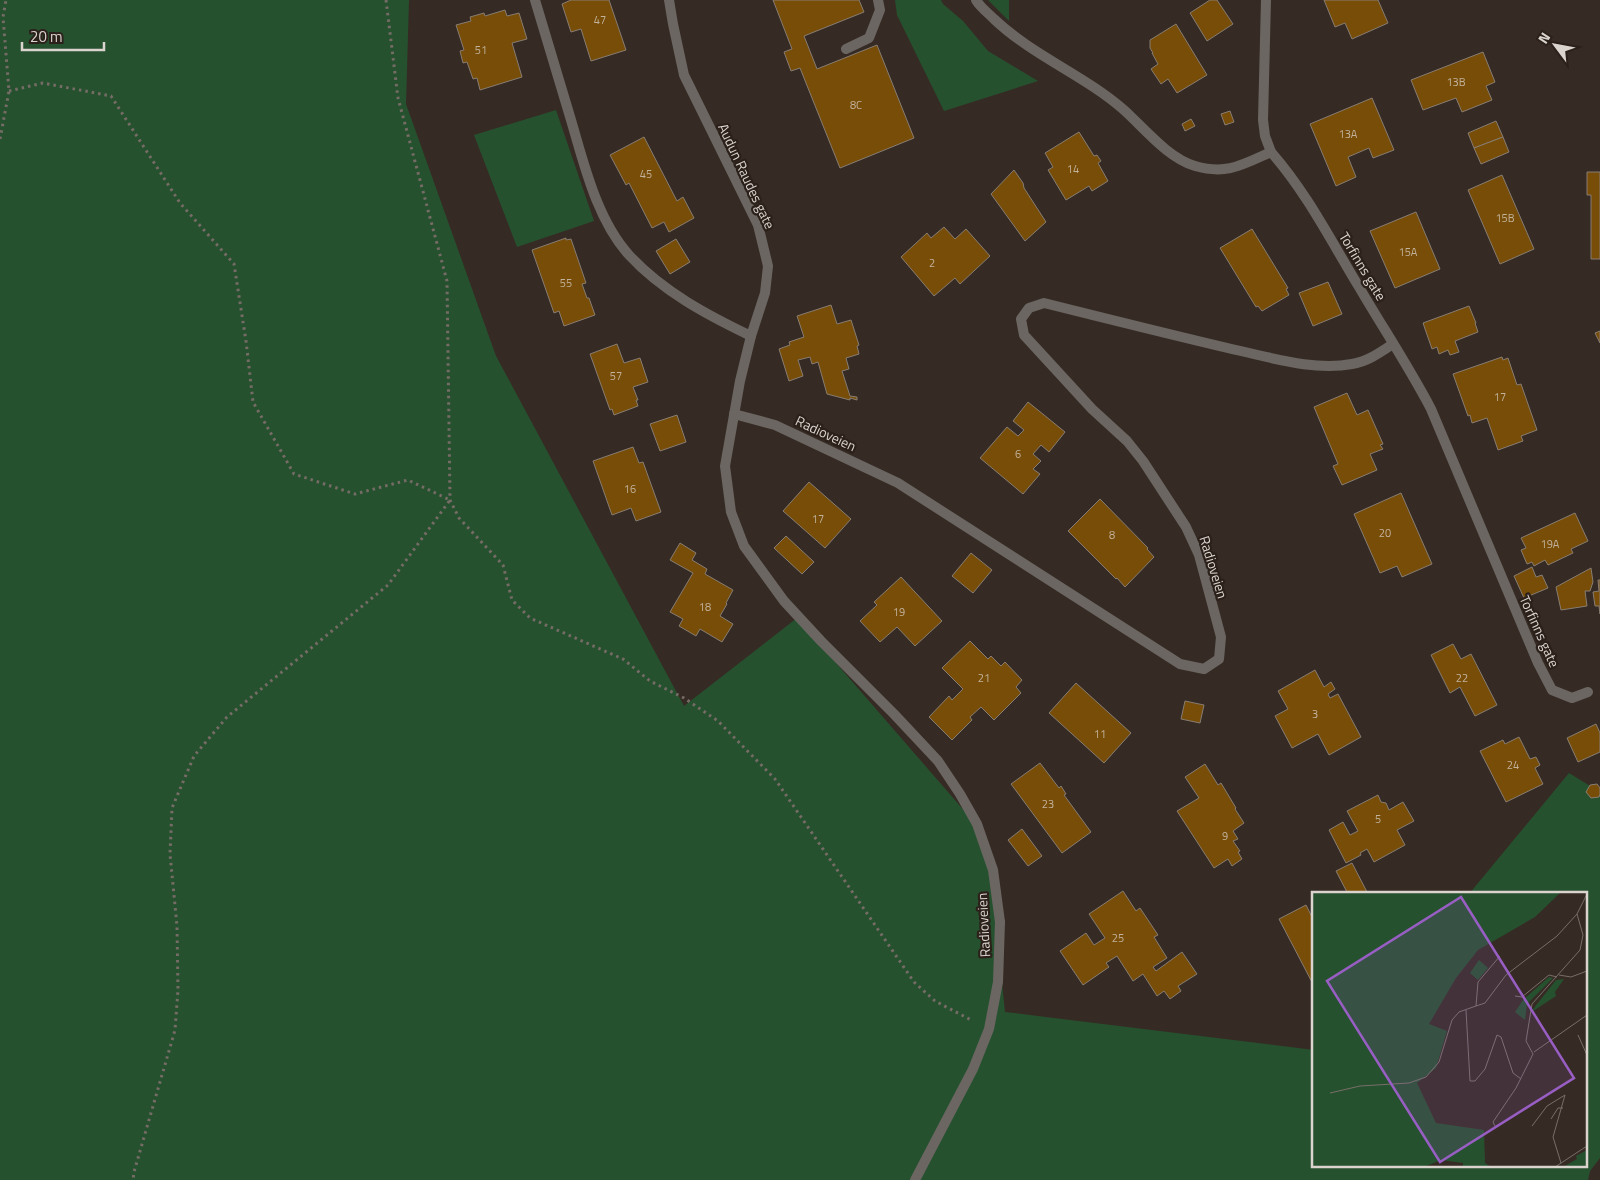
<svg xmlns="http://www.w3.org/2000/svg" width="1600" height="1180" font-family="'Titillium Web',sans-serif">
<rect width="100%" height="100%" fill="#362b24"/>
<g fill="#26512f">
<path d="M0 0H409L406 104 496 356 684 706 797 618 987 837 1005 1012 1314 1050V1166H1586V894H1469L1569 773 1600 792V1158L1590 1171 1588 1180H0Z"/>
<path d="M895 0H941L943 4 963 21 988 51 1038 81 944 111 897 15Z"/>
<path d="M988 0H1009V21Z"/>
<path d="M556 110 594 221 517 247 474 135Z"/>
</g>
<g fill="#784d08" stroke="#877d72">
<path d="M571 0H609L626 50 591 61 581 29 571 32 562 4Z"/>
<path d="M773 0H859L864 12 804 36 817 69 877 45 914 138 840 168 800 68 791 71 784 52 792 49Z"/>
<path d="M1210 0H1217L1233 24 1207 41 1190 13Z"/>
<path d="M1324 0H1378L1388 23 1352 39 1345 23 1335 27Z"/>
<path d="M505 10 507 16 519 13 527 39 512 43 522 77 480 90 477 78 473 79 467 62 463 63 460 51 464 50 456 25 471 21 470 17 484 13 485 16Z"/>
<path d="M1176 24 1207 75 1177 93 1168 79 1161 84 1151 69 1158 64 1152 53H1153L1150 48V40Z"/>
<path d="M1483 52 1495 82 1486 86 1492 100 1462 112 1456 98 1423 110 1411 80Z"/>
<path d="M1372 98 1394 150 1373 158 1369 148 1348 157 1356 177 1336 186 1310 124Z"/>
<path d="M1230 111 1234 122 1225 125 1221 114Z"/>
<path d="M1191 119 1195 126 1185 131 1182 124Z"/>
<path d="M1496 121 1503 137 1474 148 1468 133Z"/>
<path d="M1079 132 1094 156 1097 155 1101 161 1098 163 1108 181 1092 191 1089 186 1066 200 1048 170 1053 167 1045 153Z"/>
<path d="M644 137 677 201 683 197 694 218 669 232 664 222 652 228 629 183 626 185 610 155Z"/>
<path d="M1503 137 1509 152 1481 164 1474 148Z"/>
<path d="M1014 170 1023 183 1024 188 1046 222 1025 241 991 194Z"/>
<path d="M1587 172H1600V259H1591V195H1587Z"/>
<path d="M1502 175 1534 249 1500 264 1468 190Z"/>
<path d="M1416 212 1440 269 1395 288 1370 231Z"/>
<path d="M944 227 955 239 966 229 990 256 960 284 955 278 934 296 901 257 927 233 931 238Z"/>
<path d="M1252 229 1288 288 1286 289 1289 295 1262 311 1258 306 1256 307 1220 248Z"/>
<path d="M566 238V240L571 239 586 283 582 284 587 298H589L595 315 564 326 559 311 554 313 532 250Z"/>
<path d="M676 239 690 262 670 274 656 251Z"/>
<path d="M1328 282 1342 314 1313 326 1299 293Z"/>
<path d="M831 305 837 324 851 320 859 345 857 346 859 354 846 358 849 369 842 371 850 396 857 397V400L850 398V400L827 394 818 362 812 364 810 357 798 360 803 376 789 381 779 349 790 345 789 342 804 337 797 316Z"/>
<path d="M1469 306 1476 323H1475L1478 332 1455 341 1459 352 1450 355 1448 350 1439 354 1437 347 1432 349 1423 323Z"/>
<path d="M1600 331V343L1595 333Z"/>
<path d="M617 344 624 363 640 358 648 382 633 387 638 400H636L638 406 614 415 612 409 610 410 590 354Z"/>
<path d="M1502 357 1503 360 1508 358 1517 385 1521 384 1537 430 1521 436 1523 441 1498 450 1487 418 1472 423 1470 415 1468 416 1453 374Z"/>
<path d="M1347 393 1357 415 1368 410 1383 444 1380 445 1383 449 1370 454 1377 470 1342 485 1333 466 1338 464 1314 407Z"/>
<path d="M1028 402 1065 432 1049 452 1041 445 1033 454 1041 461 1033 469 1040 474 1023 494 980 458 1007 427 1018 436 1024 430 1013 421Z"/>
<path d="M677 415 686 442 660 451 650 424Z"/>
<path d="M633 447 639 463 643 462 661 512 636 521 631 508 612 515 593 461Z"/>
<path d="M809 482 851 519 825 548 783 511Z"/>
<path d="M1401 493 1432 564 1402 577 1397 566 1380 573 1354 514Z"/>
<path d="M1100 499 1148 548 1147 549 1154 557 1125 587 1117 578 1116 579 1068 531Z"/>
<path d="M1575 513 1588 541 1571 549 1573 553 1548 565 1545 560 1534 566 1532 562 1527 564 1521 550 1526 548 1521 538Z"/>
<path d="M786 536 814 562 802 574 774 548Z"/>
<path d="M680 543 696 553 692 560 707 569 705 574 733 590 726 603 727 604 720 616 733 624 722 642 700 629 696 636 679 626 683 619 670 612 693 573 670 560Z"/>
<path d="M971 553 992 570 973 593 952 576Z"/>
<path d="M1532 567 1536 577 1542 575 1548 588 1524 598 1514 576Z"/>
<path d="M1591 568 1593 582 1590 591H1585L1587 606 1561 610 1556 587Z"/>
<path d="M901 577 942 621 915 646 897 627 880 642 860 621 877 605 874 602Z"/>
<path d="M1598 580H1600V614L1599 606H1595L1593 592 1599 591Z"/>
<path d="M970 641 988 659 991 656 1001 666 1005 662 1022 680 1016 687 1021 693 994 720 981 707 970 717 972 720 952 740 929 717 949 696 952 700 963 689 942 668Z"/>
<path d="M1453 644 1461 659 1471 654 1497 705 1475 716 1460 687 1450 693 1431 655Z"/>
<path d="M1315 670 1324 687 1331 682 1335 689 1328 694 1330 698 1338 694 1361 737 1329 755 1318 734 1292 748 1275 716 1288 709 1278 691Z"/>
<path d="M1076 683 1131 733 1104 763 1049 713Z"/>
<path d="M1185 701 1204 705 1200 723 1181 719Z"/>
<path d="M1596 724 1600 733V752L1578 762 1567 738Z"/>
<path d="M1519 737 1530 759 1536 757 1540 765 1535 768 1543 784 1506 802 1480 751 1503 740 1505 744Z"/>
<path d="M1040 763 1059 788 1061 786 1066 794 1064 795 1091 832 1062 853 1011 784Z"/>
<path d="M1205 764 1218 785 1221 783 1236 808 1235 809 1244 823 1233 831 1238 839 1233 841 1240 851 1238 852 1242 859 1232 866 1228 859 1214 868 1177 811 1199 798 1185 777Z"/>
<path d="M1597 784 1600 788V794L1599 797 1591 798 1586 792 1590 785Z"/>
<path d="M1378 795 1381 802 1386 803 1389 810 1403 802 1414 821 1397 830 1405 845 1374 862 1367 849 1360 853 1361 855 1346 863 1329 830 1343 822 1350 835 1358 831 1347 811Z"/>
<path d="M1022 829 1042 856 1028 866 1008 840Z"/>
<path d="M1352 863 1367 892 1364 894H1348L1336 871Z"/>
<path d="M1123 891 1136 911 1140 908 1158 935 1154 937 1167 958 1153 967 1156 971 1182 952 1197 974 1178 986 1181 991 1170 999 1164 991 1157 996 1143 974 1133 981 1117 956 1106 963 1109 967 1083 985 1060 951 1086 933 1094 945 1105 938 1089 914Z"/>
<path d="M1306 905 1314 921V986L1279 919Z"/>
</g>
<g fill="none" stroke-linecap="round" stroke-linejoin="round">
<g stroke="#766c66" stroke-width="3" stroke-dasharray="2.5 4" stroke-linecap="butt">
<path d="M386 0 398 98 447 281 450 500 459 518 503 565 512 600 530 618 623 659 650 681 684 698 718 721 775 779 914 982 935 1001 973 1021"/>
<path d="M9 91 43 83 111 96 180 203 234 264 246 341 253 402 294 474 355 494 408 480 450 500 388 585 227 717 194 756 172 808 170 854 177 926 178 990 175 1030 134 1172 133 1180"/>
<path d="M0 139 9 91 3 17 6 0"/>
</g>
<g stroke="#6b6662" stroke-width="10">
<path d="M846 49 869 38 880 10 878 0"/>
<path d="M915 1180 973 1069 989 1029 998 982 1000 922"/>
</g>
<g stroke="#6b6662" stroke-width="10">
<path d="M535 0C547 40 559 80 571 120 584 164 597 220 629 255 662 291 707 315 751 336L765 293 768 266 758 225 684 75 673 24 669 0"/>
<path d="M976 0C980 7 988 13 994 19 1033 56 1084 75 1124 110 1145 129 1168 158 1195 166 1227 175 1242 165 1271 152 1307 193 1331 241 1359 287 1383 328 1409 367 1431 409L1538 663 1552 690 1572 698 1588 692"/>
<path d="M1266 0 1263 120 1265 136 1271 152"/>
<path d="M751 336 740 381 725 466 731 512 744 546 784 601 821 641 894 714 938 761 960 794 977 824 993 870 1000 922"/>
<path d="M734 414 775 425 898 483 1180 664 1204 669 1219 659 1221 637 1199 555 1186 527 1143 461 1127 441 1092 409 1024 335 1021 319 1029 308 1044 303C1108 319 1172 335 1236 350 1273 358 1314 371 1352 364 1367 362 1381 352 1393 344"/>
</g>
</g>
<g text-anchor="middle" dominant-baseline="central" stroke-width="4.5" stroke-linejoin="round" paint-order="stroke">
<g font-size="11" fill="#c2b29c">
<text x="600" y="20">47</text>
<text x="481" y="50">51</text>
<text x="1456" y="82">13B</text>
<text x="856" y="105">8C</text>
<text x="1348" y="134">13A</text>
<text x="1073" y="169">14</text>
<text x="646" y="174">45</text>
<text x="1505" y="218">15B</text>
<text x="1408" y="252">15A</text>
<text x="932" y="263">2</text>
<text x="566" y="283">55</text>
<text x="616" y="376">57</text>
<text x="1500" y="397">17</text>
<text x="1018" y="454">6</text>
<text x="630" y="489">16</text>
<text x="818" y="519">17</text>
<text x="1385" y="533">20</text>
<text x="1112" y="535">8</text>
<text x="1550" y="544">19A</text>
<text x="705" y="607">18</text>
<text x="899" y="612">19</text>
<text x="984" y="678">21</text>
<text x="1462" y="678">22</text>
<text x="1315" y="714">3</text>
<text x="1100" y="734">11</text>
<text x="1513" y="765">24</text>
<text x="1048" y="804">23</text>
<text x="1378" y="819">5</text>
<text x="1225" y="836">9</text>
<text x="1118" y="938">25</text>
</g>
<g font-size="14" fill="#dad3ce" stroke="#2b211a">
<text transform="translate(747 176) rotate(65)">Audun Raudes gate</text>
<text transform="translate(1363 266) rotate(59)">Torfinns gate</text>
<text transform="translate(826 433) rotate(25)">Radioveien</text>
<text transform="translate(1214 567) rotate(73)">Radioveien</text>
<text transform="translate(1540 631) rotate(66)">Torfinns gate</text>
<text transform="translate(983 925) rotate(-93)">Radioveien</text>
</g>
</g>
<g transform="translate(1312 892)">
<rect width="275" height="275" fill="#362b24"/>
<path d="M0 0H249L223 25 166 58 144 86 117 132 135 139 124 176 105 191 124 231 172 238 173 271 179 275H151V271L129 268 112 275H0ZM167 68 176 76 166 88 158 81ZM237 85 241 86 215 112 213 128 203 120 211 108ZM252 87 243 100 244 104 218 121 244 88ZM275 258 274 275H251L265 267 264 264Z" fill="#26512f"/>
<path fill="none" stroke="#786e68" stroke-width="1" d="M188 64 166 90 164 114 173 111 194 83 245 44 265 22 275 2M247 83 259 85 275 79M203 104 210 105 237 83 245 85M154 118 158 189H163L173 177 185 143 189 145 201 181 209 187M266 143 275 163M222 160 275 123M18 201 48 194 97 191 114 185 127 170 140 128 147 120 164 114M239 227 246 216H251M183 234 181 230 204 196 221 162 214 149 220 112 268 58 271 43 265 22M220 234 235 214 253 203 241 245 249 271M243 275 275 254"/>
<path fill="#985ec4" fill-opacity="0.15" stroke="#985ec4" stroke-width="2.5" d="M149 5 262 186 128 270 15 89Z"/>
<rect width="275" height="275" fill="none" stroke="#dad3ce" stroke-width="2.5"/>
</g>
<g transform="translate(1555 45) rotate(302)" stroke="#2b211a" stroke-width="4" paint-order="stroke">
<path d="M0-4L9 19L0 12L-9 19Z" fill="#dad3ce"/>
<text y="-8" font-size="14" font-weight="bold" text-anchor="middle" fill="#dad3ce">N</text>
</g>
<path d="M22 42v8h82v-8" fill="none" stroke="#dad3ce" stroke-width="2.5"/>
<text x="30" y="42" font-size="15" fill="#dad3ce" stroke="#2b211a" stroke-width="4" paint-order="stroke">20 m</text>
</svg>
